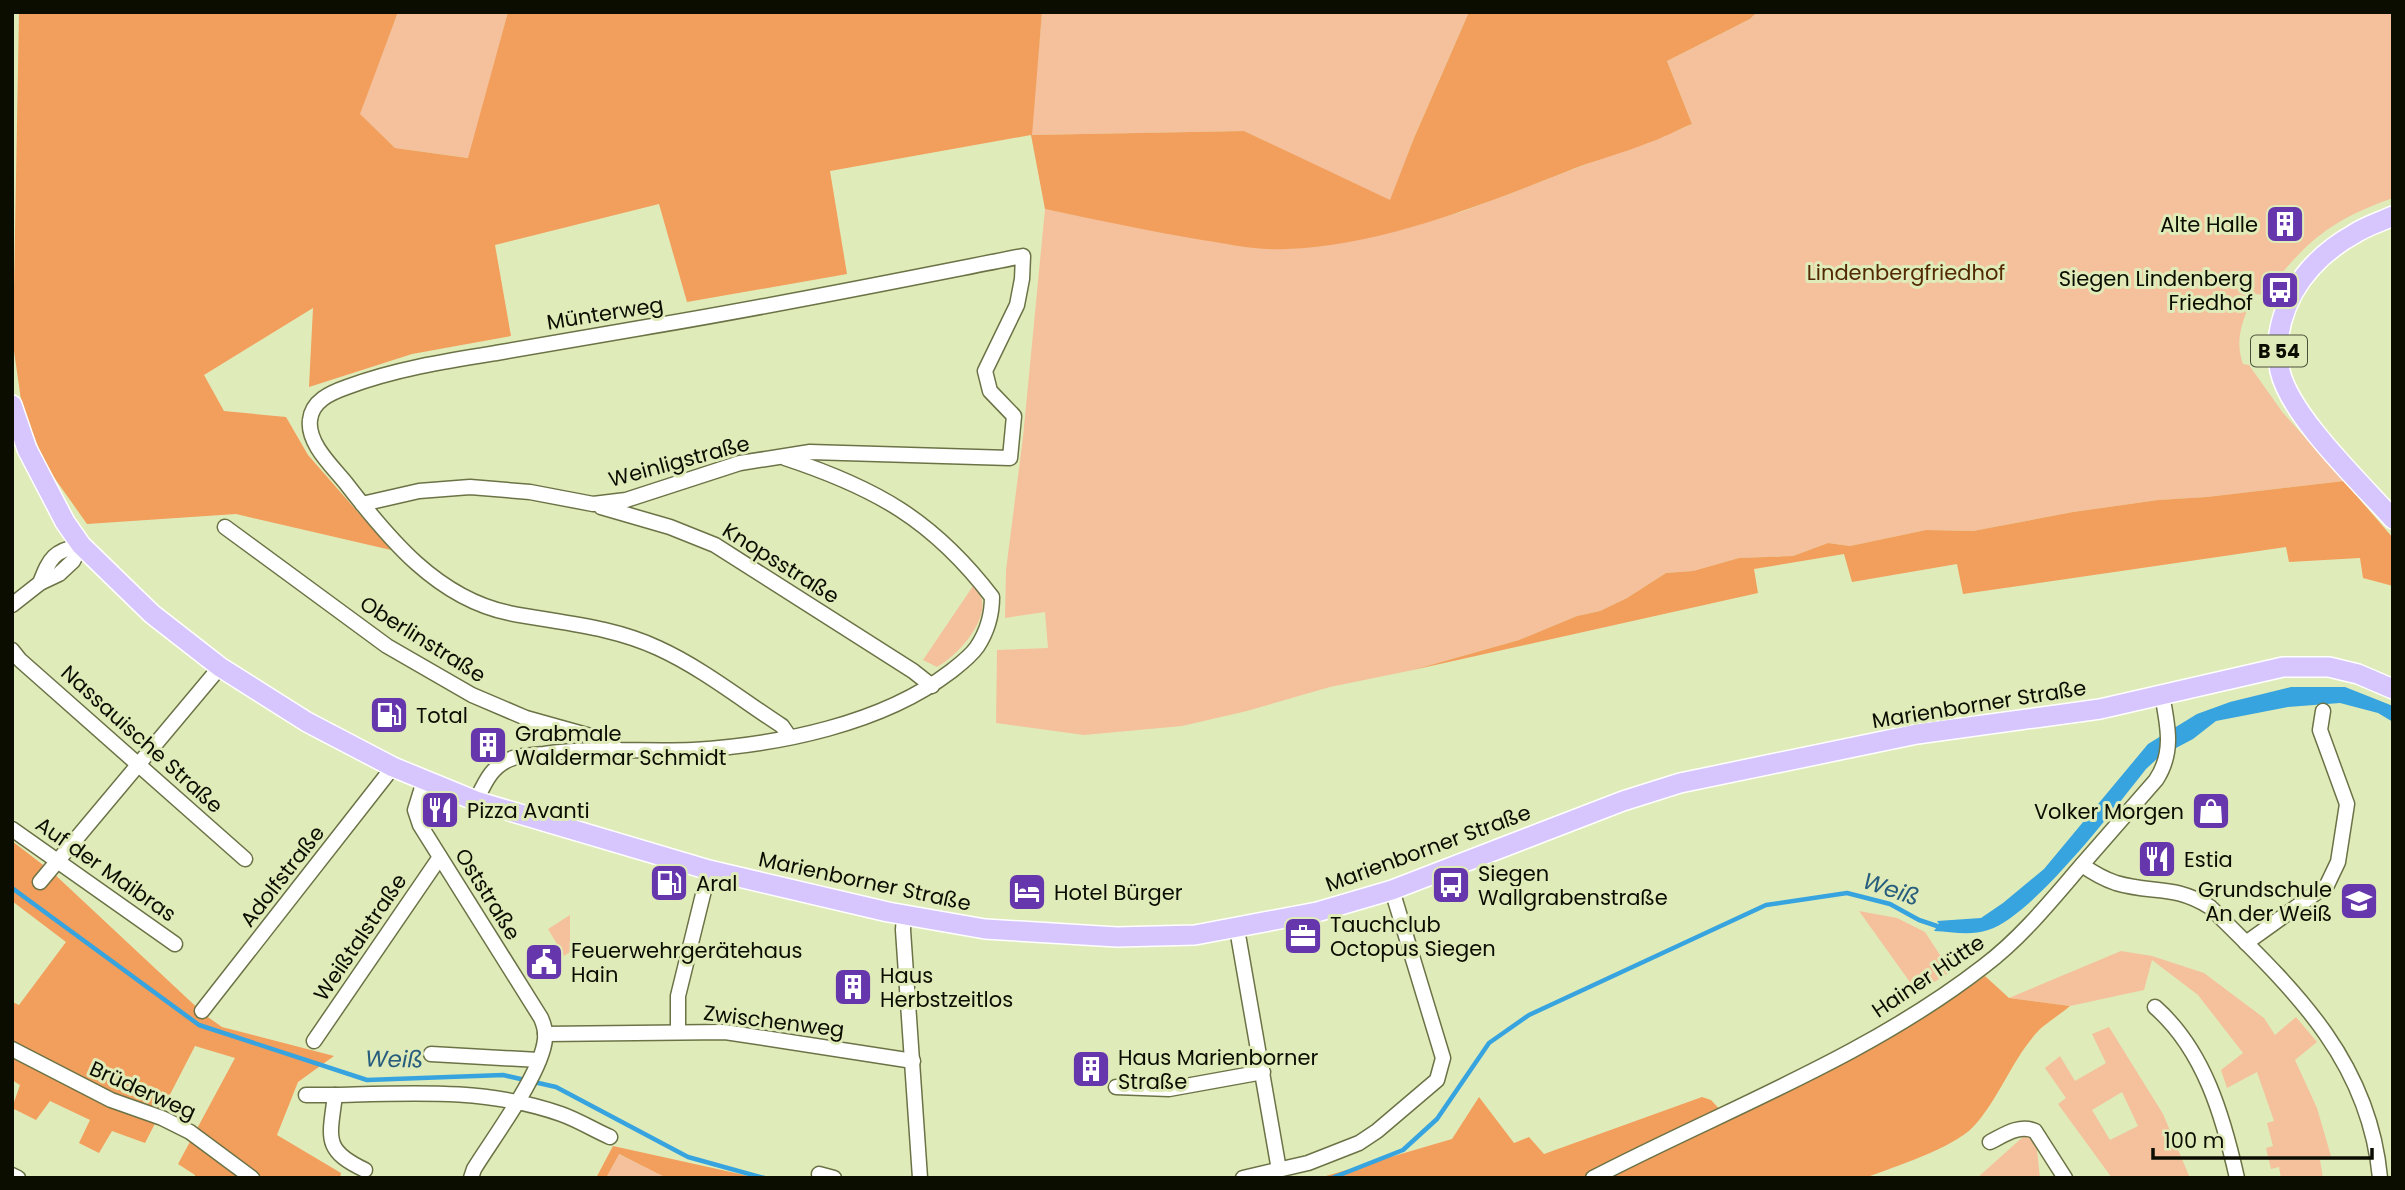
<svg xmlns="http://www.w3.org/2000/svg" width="2405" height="1190" font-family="Poppins,sans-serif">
<rect width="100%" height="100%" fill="#e0ebba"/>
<g fill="#f4c19c" fill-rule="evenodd">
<path d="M398 12H508L469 158 395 148 359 114Z"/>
<path d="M1042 12H1469L1414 138 1390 201 1244 131 1031 135Z"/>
<path d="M1753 12H2393V198C2328 221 2306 242 2264 295L2255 294C2243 318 2234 339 2243 364L2249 365 2283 413 2344 481 2207 497 2158 500 2073 512 1973 531 1926 530 1850 546 1828 543 1793 556 1739 558 1693 571 1666 573 1627 598 1600 611 1577 616 1519 640 1413 670 1330 687 1247 711 1182 726 1084 735 996 723 997 650 1048 648 1045 612 1005 618 1006 570 1023 437 1045 209 1227 244 1285 249 1320 246 1395 231 1461 212 1610 155 1648 143 1692 124 1667 61 1750 19 1754 15Z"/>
<path d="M973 586C977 591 980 594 982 600 987 623 956 657 937 667L923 660Z"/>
<path d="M1859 911 1897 918 1925 932 1951 972 1917 992Z"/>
<path d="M570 915V952L564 956 548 929Z"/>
<path d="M2121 951 2152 956 2204 973 2264 1018 2275 1035 2296 1017 2317 1042 2295 1060 2317 1108 2331 1156 2320 1160 2323 1178H2281L2279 1167 2271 1169 2266 1148 2273 1146 2267 1123 2274 1121 2257 1072 2227 1088 2221 1070 2243 1053 2198 995 2152 960 2144 990 2070 1006 2009 998Z"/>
<path d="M2109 1027 2163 1114 2190 1178H2112L2058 1104 2066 1098 2045 1068 2060 1056 2075 1081 2106 1063 2092 1034ZM2122 1092 2138 1126 2110 1140 2092 1110Z"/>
<path d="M2029 1135 2036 1141 2040 1178H1977L2024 1136Z"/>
<path d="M618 1154 665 1176 667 1178H606Z"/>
</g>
<g fill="#f29e5c">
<path d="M19 12H398L360 114 395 148 468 158 508 12H1042L1032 135 1244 131 1390 200 1414 138 1469 12H1753L1755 14 1750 19 1667 61 1692 124C1677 130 1663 138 1648 143 1620 154 1591 161 1563 173 1476 207 1381 245 1287 249 1259 251 1229 244 1202 240 1149 231 1097 220 1045 209L1031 135 830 171 847 274 687 302 659 204 495 245 511 336 412 354 309 387 313 308 204 375 224 411 286 417 308 455 391 550 236 514 87 524 46 466 22 407 13 344Z"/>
<path d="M2344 481 2393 538V586L2363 578 2360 558 2289 562 2286 547 1963 594 1957 564 1852 582 1844 554 1754 569 1758 593 1413 670 1519 640 1577 616 1600 611 1627 598 1666 573 1693 571 1739 558 1793 556 1828 543 1850 546 1926 530 1973 531 2073 512 2158 500 2207 497Z"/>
<path d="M12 841 51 871 205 1015 222 1027 334 1056 298 1082 277 1135 341 1173 340 1178H195V1175L178 1164 235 1058 195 1046 145 1143 112 1131 99 1153 79 1143 90 1120 50 1101 36 1120 12 1108 20 1085 12 1080V1002L19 1005 66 942 12 901Z"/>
<path d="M1985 976 2009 998 2070 1006C2061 1014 2049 1021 2040 1029 2012 1058 2000 1098 1973 1127 1953 1148 1894 1167 1865 1178H1319L1452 1139 1479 1097 1514 1143 1529 1137 1544 1154 1702 1097 1711 1100 1725 1115 1832 1070 1933 1012Z"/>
<path d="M613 1146 758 1178H667L619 1154 606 1178H596Z"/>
</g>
<path fill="#37a4df" d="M2291 687H2345L2393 706V722L2378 713 2340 703 2288 707 2216 721 2193 739 2159 757 2146 769C2115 808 2033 916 1988 930 1971 936 1952 932 1934 931L1939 924 1937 921 1981 918 2003 903 2044 869 2148 744 2197 714 2230 702Z"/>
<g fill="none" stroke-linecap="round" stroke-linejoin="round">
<g stroke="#37a4df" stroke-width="4.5">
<path d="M12 888 199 1025 367 1080 503 1075 556 1087 688 1157 764 1178"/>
<path d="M1332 1178 1403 1150 1437 1119 1489 1043 1529 1015 1766 905 1847 893 1890 904 1919 920 1940 927"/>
</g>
<g stroke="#6b7346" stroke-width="17">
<g id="minor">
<path d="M362 504 419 491 470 487 530 492 593 504 626 500 740 463 810 452 1010 458 1014 416 990 391 985 371 1017 305 1022 279 1023 256C896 281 769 307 641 328 593 336 545 345 496 353 446 361 395 369 347 387 330 393 312 401 310 420 307 443 332 466 345 482 388 538 437 598 509 613 560 623 611 626 658 648 702 668 742 700 782 726L789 736"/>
<path d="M601 507 670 527 715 545 913 671 932 686"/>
<path d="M225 527 387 646 472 695 526 718 594 737 617 749"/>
<path d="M40 583C50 557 54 551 81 545"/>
<path d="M12 605 40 583 59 574 73 561 81 545"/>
<path d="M12 650 20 660 245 859"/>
<path d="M424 781 415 810 420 825 541 1018C544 1025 546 1032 545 1039 542 1073 493 1138 474 1169L471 1178"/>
<path d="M476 801C485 782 492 765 513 758 522 755 535 755 544 754 594 747 644 752 693 750 778 745 882 724 950 672 959 665 970 657 977 647 987 632 992 614 992 597 933 520 876 488 785 458"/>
<path d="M12 829 175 944"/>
<path d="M2082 865C2092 872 2104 879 2116 883 2153 894 2173 884 2210 907 2291 987 2369 1058 2380 1178"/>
<path d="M40 882 220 667"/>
<path d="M904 916 903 930 920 1178"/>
<path d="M1237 929 1279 1170"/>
<path d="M2246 943 2327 885 2338 862 2347 804 2320 730 2323 711"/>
<path d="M2155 1007C2204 1050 2223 1116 2237 1178"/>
<path d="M202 1011 393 767"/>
<path d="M678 1031V996L709 870"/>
<path d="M545 1034 725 1032 913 1061"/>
<path d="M314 1041 440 857"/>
<path d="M12 1049 111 1100 162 1118 190 1132 252 1178"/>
<path d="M431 1054 539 1060"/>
<path d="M1116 1087 1169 1089 1263 1072"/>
<path d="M306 1095H335C330 1137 322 1150 365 1170"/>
<path d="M335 1095C411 1093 488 1088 561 1114 578 1120 594 1130 610 1137"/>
<path d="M1990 1142C2004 1135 2019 1124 2035 1131L2065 1178"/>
<path d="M819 1174 834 1178"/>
<path d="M12 1175 18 1178"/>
<path d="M1243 1178 1308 1163 1359 1143 1377 1131 1437 1080 1443 1058 1392 890"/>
<path d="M1593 1178C1724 1110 1867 1057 1984 966 2021 938 2050 902 2080 867 2105 838 2131 809 2156 780 2174 753 2168 726 2162 695"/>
</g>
</g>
<g stroke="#fff" stroke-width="22">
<g id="major">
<path d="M2393 216C2380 222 2366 226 2354 234 2329 248 2307 268 2293 293 2281 316 2274 344 2280 371 2290 416 2361 483 2393 519"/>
<path d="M12 405 27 449 65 522 81 545 152 614 220 667 307 722 393 767 476 801 709 870 888 912 985 929 1117 937 1195 935 1317 912 1392 890 1623 801 1680 783 1917 734 2100 709 2283 667H2329L2358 674 2393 689"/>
</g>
</g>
<use href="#minor" stroke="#fff" stroke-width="14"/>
<use href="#major" stroke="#d7c5fe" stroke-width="19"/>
</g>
<defs>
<g id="building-square" transform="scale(2.0125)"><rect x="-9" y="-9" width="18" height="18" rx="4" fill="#6636ad" stroke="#e0ebba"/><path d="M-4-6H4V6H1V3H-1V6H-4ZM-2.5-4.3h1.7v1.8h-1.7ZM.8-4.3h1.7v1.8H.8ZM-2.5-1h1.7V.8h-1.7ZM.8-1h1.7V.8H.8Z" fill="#fff"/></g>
<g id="bus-square" transform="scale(2.0125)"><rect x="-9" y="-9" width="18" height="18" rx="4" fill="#6636ad" stroke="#e0ebba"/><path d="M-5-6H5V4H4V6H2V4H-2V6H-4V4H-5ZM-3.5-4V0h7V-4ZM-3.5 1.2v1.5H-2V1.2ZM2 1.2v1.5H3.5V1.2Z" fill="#fff"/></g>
<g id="fuel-square" transform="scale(2.0125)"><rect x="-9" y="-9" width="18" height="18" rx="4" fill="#6636ad" stroke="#e0ebba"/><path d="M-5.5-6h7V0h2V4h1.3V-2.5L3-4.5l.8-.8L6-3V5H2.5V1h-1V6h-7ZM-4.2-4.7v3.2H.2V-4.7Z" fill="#fff"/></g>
<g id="restaurant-square" transform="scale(2.0125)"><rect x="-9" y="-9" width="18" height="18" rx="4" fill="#6636ad" stroke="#e0ebba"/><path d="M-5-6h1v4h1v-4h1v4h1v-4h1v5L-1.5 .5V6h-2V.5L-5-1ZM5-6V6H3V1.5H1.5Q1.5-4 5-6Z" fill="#fff"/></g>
<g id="shop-square" transform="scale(2.0125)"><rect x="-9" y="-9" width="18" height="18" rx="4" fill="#6636ad" stroke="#e0ebba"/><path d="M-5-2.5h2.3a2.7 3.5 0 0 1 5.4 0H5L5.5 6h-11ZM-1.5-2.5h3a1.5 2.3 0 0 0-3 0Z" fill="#fff"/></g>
<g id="hotel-square" transform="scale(2.0125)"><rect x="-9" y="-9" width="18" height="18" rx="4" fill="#6636ad" stroke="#e0ebba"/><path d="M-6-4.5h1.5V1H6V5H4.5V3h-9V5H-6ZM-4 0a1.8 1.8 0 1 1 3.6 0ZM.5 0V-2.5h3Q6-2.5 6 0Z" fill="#fff"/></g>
<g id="school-square" transform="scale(2.0125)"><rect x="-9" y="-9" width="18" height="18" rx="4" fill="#6636ad" stroke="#e0ebba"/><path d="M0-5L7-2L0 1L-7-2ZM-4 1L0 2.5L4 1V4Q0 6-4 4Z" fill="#fff"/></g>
<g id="office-square" transform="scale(2.0125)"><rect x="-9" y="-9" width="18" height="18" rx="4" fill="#6636ad" stroke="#e0ebba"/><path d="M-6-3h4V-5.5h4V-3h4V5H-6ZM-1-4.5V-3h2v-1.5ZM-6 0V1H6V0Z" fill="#fff"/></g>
<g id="civic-square" transform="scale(2.0125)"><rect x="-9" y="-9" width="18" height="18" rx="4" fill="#6636ad" stroke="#e0ebba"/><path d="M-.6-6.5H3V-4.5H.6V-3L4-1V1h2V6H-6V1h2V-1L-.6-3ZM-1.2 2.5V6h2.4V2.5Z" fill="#fff"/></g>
</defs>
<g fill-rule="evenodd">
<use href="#building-square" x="2285" y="224"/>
<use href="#bus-square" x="2280" y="290"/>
<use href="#fuel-square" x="389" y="715"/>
<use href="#building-square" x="488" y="745"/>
<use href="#restaurant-square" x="440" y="810"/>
<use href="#shop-square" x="2211" y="811"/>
<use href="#restaurant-square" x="2157" y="859"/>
<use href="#fuel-square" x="669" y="883"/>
<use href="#bus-square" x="1451" y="885"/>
<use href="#hotel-square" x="1027" y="892"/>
<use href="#school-square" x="2359" y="901"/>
<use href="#office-square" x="1303" y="936"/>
<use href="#civic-square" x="544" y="962"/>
<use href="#building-square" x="853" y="987"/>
<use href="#building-square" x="1091" y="1069"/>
</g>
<g text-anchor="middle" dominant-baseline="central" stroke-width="6" stroke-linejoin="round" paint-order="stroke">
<rect fill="#e0ebba" stroke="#4b5038" stroke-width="2" x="2251" y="335.5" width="56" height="31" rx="5"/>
<g font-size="19" font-weight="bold" fill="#0b0d01">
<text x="2279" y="351">B 54</text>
</g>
<g font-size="21" fill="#0b0d01" stroke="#e0ebba" text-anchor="start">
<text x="2258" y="224" text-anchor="end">Alte Halle</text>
<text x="2253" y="278" text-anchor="end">Siegen Lindenberg<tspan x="2253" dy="24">Friedhof</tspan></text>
<text x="416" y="715">Total</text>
<text x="515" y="733">Grabmale<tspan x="515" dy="24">Waldermar Schmidt</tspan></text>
<text x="467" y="810">Pizza Avanti</text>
<text x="2184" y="811" text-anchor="end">Volker Morgen</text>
<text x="2184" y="859">Estia</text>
<text x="1478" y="873">Siegen<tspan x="1478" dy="24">Wallgrabenstraße</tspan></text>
<text x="696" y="883">Aral</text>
<text x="2332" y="889" text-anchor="end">Grundschule<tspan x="2332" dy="24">An der Weiß</tspan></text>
<text x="1054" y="892">Hotel Bürger</text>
<text x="1330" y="924">Tauchclub<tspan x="1330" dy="24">Octopus Siegen</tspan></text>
<text x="571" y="950">Feuerwehrgerätehaus<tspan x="571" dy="24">Hain</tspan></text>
<text x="880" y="975">Haus<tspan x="880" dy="24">Herbstzeitlos</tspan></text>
<text x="1118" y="1057">Haus Marienborner<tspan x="1118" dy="24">Straße</tspan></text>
</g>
<g font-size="21" fill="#522903" stroke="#e0ebba">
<text x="1906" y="272">Lindenbergfriedhof</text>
</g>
<g font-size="21" fill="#0b0d01" stroke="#e0ebba">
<text transform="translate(605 313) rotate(-9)">Münterweg</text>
<text transform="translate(679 461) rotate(-15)">Weinligstraße</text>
<text transform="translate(781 563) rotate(32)">Knopsstraße</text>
<text transform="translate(423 639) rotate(32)">Oberlinstraße</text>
<text transform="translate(1979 704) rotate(-9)">Marienborner Straße</text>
<text transform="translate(142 739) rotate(42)">Nassauische Straße</text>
<text transform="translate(1428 848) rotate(-20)">Marienborner Straße</text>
<text transform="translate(106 869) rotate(35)">Auf der Maibras</text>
<text transform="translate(282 876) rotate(-52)">Adolfstraße</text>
<text transform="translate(865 881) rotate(12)">Marienborner Straße</text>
<text transform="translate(488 894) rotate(58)">Oststraße</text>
<text transform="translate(360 937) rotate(-56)">Weißtalstraße</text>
<text transform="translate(1928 976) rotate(-34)">Hainer Hütte</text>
<text transform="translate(774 1021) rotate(7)">Zwischenweg</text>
<text transform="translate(143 1090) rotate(24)">Brüderweg</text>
</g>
<g font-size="23" font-style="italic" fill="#275d7d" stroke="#e0ebba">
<text transform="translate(1891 889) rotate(19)">Weiß</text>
<text transform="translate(394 1059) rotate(1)">Weiß</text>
</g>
</g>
<rect width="2405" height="1190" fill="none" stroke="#0b0d01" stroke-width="28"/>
<path d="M2153 1148v10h219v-10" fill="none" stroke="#0b0d01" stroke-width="3.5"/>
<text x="2164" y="1148" font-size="21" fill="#0b0d01" stroke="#e0ebba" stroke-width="5" paint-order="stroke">100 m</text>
</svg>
